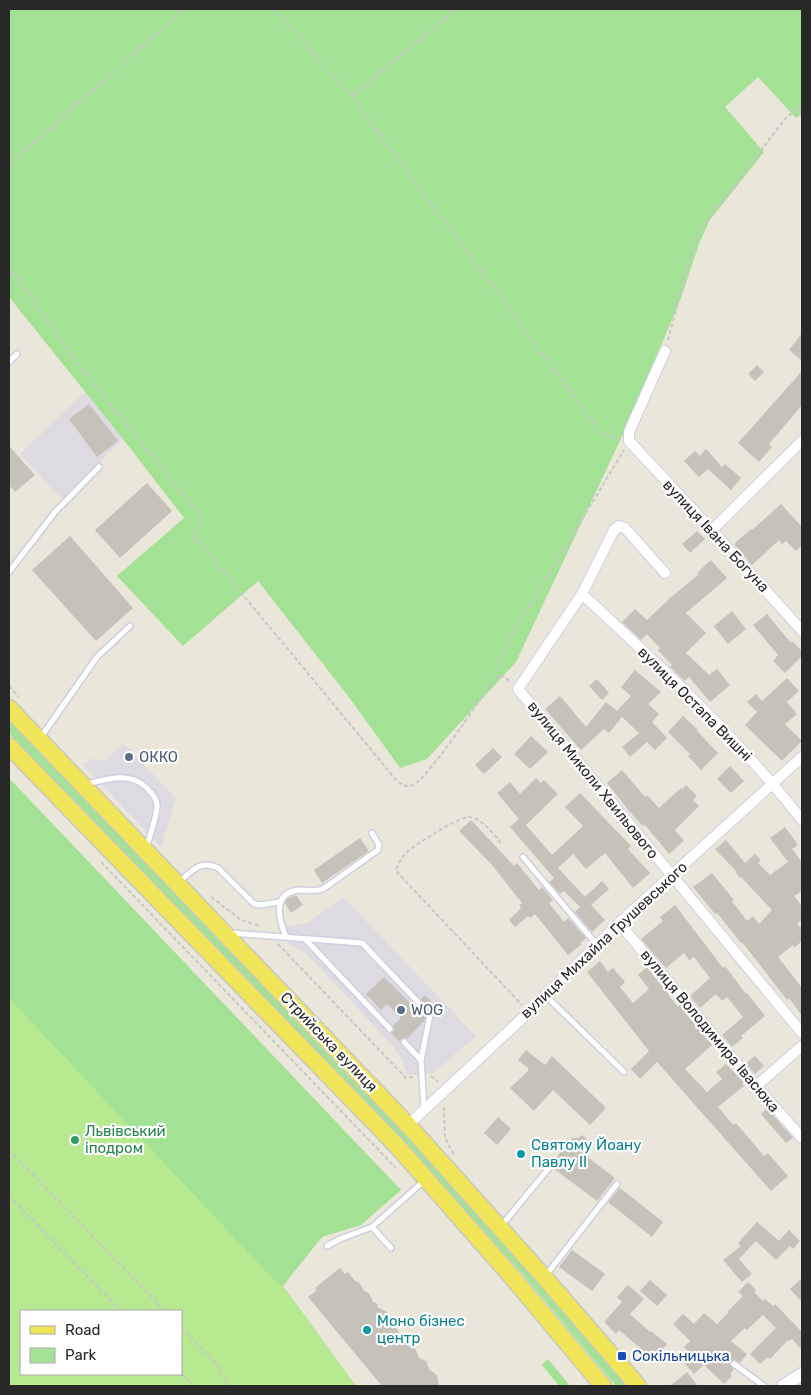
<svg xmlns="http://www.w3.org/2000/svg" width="811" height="1395" font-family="Rubik,sans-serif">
<rect width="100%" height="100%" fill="#eae6d9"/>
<g fill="#dedae2">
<path d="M85 392 123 439 62 499 20 454Z"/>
<path d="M123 743 176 798 161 847 83 765 90 759 105 761Z"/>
<path d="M343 897 476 1036 433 1073 408 1075 400 1056 392 1045 306 953 290 945 282 927 308 923Z"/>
</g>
<g fill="#a3e295">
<path d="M9 9H802V114L796 118 758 77 725 107 764 152 710 220 700 241 681 298 633 413 516 662 427 759 400 768 348 696 258 581 183 646 117 576 184 518 123 439 9 297Z"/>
<path d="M9 718 405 1131 526 1265 627 1386H616L520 1271 399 1137 9 733Z"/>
<path d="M9 778 401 1190 361 1225 322 1237 283 1286 356 1386 9 1107Z"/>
<path d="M548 1359 570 1386H559L542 1365Z"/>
</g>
<path fill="#b6e990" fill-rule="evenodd" d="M9 998 275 1281 283 1286 356 1386H9ZM21 1311H181V1374H21Z"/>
<g fill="#c6c2b9">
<path d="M802 333V361L789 350Z"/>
<path d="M757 365 764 372 755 381 748 374Z"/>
<path d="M802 371V405L769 444 772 447 759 462 738 443Z"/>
<path d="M89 404 118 441 97 457 69 419Z"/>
<path d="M9 446 35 475 15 492 9 485Z"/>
<path d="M706 449 722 467 725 464 741 478 731 490 708 469 699 477 684 461 695 451 700 456Z"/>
<path d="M147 483 172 511 120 558 95 530Z"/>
<path d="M781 504 802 527V545L796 551 786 541 782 544 779 540 752 565 734 544 751 529 752 530Z"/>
<path d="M697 531 705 539 690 553 682 544Z"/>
<path d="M70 536 133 608 96 641 32 570Z"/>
<path d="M711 560 727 578 686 613 706 633 686 653 709 675 717 669 730 685 710 702 689 677 685 681 670 667 672 665 658 650 660 648 647 634 641 640 622 622 635 609 647 620 669 599 699 574 697 573Z"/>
<path d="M732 611 746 629 728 644 714 626Z"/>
<path d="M767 614 791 643 792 641 802 651V656L785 673 773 661 778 655 753 625Z"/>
<path d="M635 670 661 692 648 704 659 714 652 722 667 738 655 750 647 742 630 757 622 747 639 733 622 717 609 733 604 729 581 750 545 709 560 696 586 727 606 702 617 711 631 696 621 687Z"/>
<path d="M787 678 799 691 787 702 797 714 785 724 802 741 782 761 745 725 757 712 747 702 756 694 762 701Z"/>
<path d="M597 679 609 693 602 700 589 686Z"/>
<path d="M683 716 698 730 697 731 718 753 701 770 688 756 690 754 668 732Z"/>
<path d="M531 736 548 752 530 769 514 754Z"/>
<path d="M493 748 502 757 484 774 475 765Z"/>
<path d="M730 766 744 781 731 793 717 779Z"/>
<path d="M622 770 645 797 647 795 659 808 681 788 682 789 686 785 697 796 693 800 699 806 675 830 684 841 669 854 645 825 643 826 629 811 607 783Z"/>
<path d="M536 778 541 783 544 780 558 794 526 825 552 855 583 826 565 807 580 793 631 846 628 849 650 873 633 888 605 853 586 869 573 854 558 868 585 897 602 881 609 889 591 905 605 920 592 932 575 912 580 907 564 891 560 894 549 882 554 878 510 827 519 819 497 793 510 782 520 794Z"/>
<path d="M471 820 514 866 517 863 539 890 542 887 553 900 549 903 564 922 568 918 586 938 580 943 582 944 568 955 535 914 530 918 528 916 515 927 509 920 521 908 519 905 522 903 492 865 459 831Z"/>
<path d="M785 827 798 845 792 849 802 862V891L794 896 802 906V920L797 924 802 929V941L794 948 793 945 778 957 802 988V1016L789 998 787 1000 742 942 741 943 717 913 715 914 693 887 712 873 734 900 732 901 747 921 753 916 759 924 772 910 741 877 740 878 735 872 736 871 715 849 726 840 745 863 755 854 761 860 758 863 770 875 788 862 770 838Z"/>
<path d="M360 838 369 851 322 883 314 870Z"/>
<path d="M296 895 303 905 291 913 285 903 287 899Z"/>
<path d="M675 905 723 968 725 966 746 994 747 993 765 1016 741 1036 743 1038 732 1047 722 1035 743 1017 727 997 722 1001 716 994 700 1008 690 996 710 978 694 957 689 960 684 953 666 968 641 939 663 921 660 917Z"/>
<path d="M600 961 608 972 613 968 625 982 620 987 633 1003 649 989 638 975 647 967 678 1007 679 1005 712 1045 685 1069 707 1092 722 1079 716 1072 726 1064 744 1082 742 1084 744 1086 718 1107 733 1125 736 1123 764 1156 768 1153 788 1176 771 1191 657 1062 640 1079 631 1069 649 1051 587 972Z"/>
<path d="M384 977 413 1006 421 1005 422 1001 421 999 425 995 438 1008 433 1012 430 1011 427 1012 424 1021 407 1039 403 1038 400 1042 391 1033 394 1030 393 1026 401 1018 387 1004 381 1010 366 994Z"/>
<path d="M526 1050 545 1065 552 1056 606 1108 590 1125 553 1090 534 1111 510 1088 528 1071V1068L518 1060Z"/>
<path d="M755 1056 764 1066 755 1074 746 1063Z"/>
<path d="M767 1108 793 1138 786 1143 761 1114Z"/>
<path d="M498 1117 511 1129 497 1145 484 1133Z"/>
<path d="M582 1135 587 1139 586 1144 591 1150 586 1156 615 1178 597 1201 553 1168 551 1164 572 1138H578Z"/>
<path d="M620 1188 663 1222 652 1237 608 1202Z"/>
<path d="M757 1222 779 1241 789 1230 800 1241 793 1249 790 1246 776 1260 756 1241 739 1259 752 1274 742 1282 723 1260 741 1246 738 1243Z"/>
<path d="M572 1250 605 1274 592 1291 559 1267Z"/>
<path d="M340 1268 345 1274 348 1272 355 1281 359 1282 364 1291 369 1293 373 1302 378 1304 377 1307 389 1313 401 1337 410 1347 415 1348 419 1358 426 1361 429 1369 437 1375 439 1386H382L308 1297 317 1290 315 1288Z"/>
<path d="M802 1278V1302L790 1289Z"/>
<path d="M650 1280 667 1295 657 1306 640 1291Z"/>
<path d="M748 1282 756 1290 754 1292 763 1301 765 1299 773 1306 775 1304 802 1332V1350L792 1339 789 1341 788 1340 770 1359 768 1357 760 1364 750 1354 776 1328 763 1315 747 1330 745 1328 731 1341 747 1354 740 1363 735 1360 731 1361 730 1365 734 1369 730 1374 732 1376 724 1384 704 1365 694 1374 682 1361 690 1354 684 1347 690 1341 673 1324 683 1314 694 1324 704 1313 717 1324 729 1312 728 1311 743 1296 738 1292Z"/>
<path d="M628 1285 644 1299 630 1314 650 1332 651 1331 667 1344 654 1360 619 1330 616 1334 604 1322 622 1302 617 1297Z"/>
<path d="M687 1372 698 1386H670Z"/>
</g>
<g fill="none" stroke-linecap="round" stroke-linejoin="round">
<g stroke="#cecfe1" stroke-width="8">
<g id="service">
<path d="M9 362 17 354"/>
<path d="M9 572 55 512 99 467"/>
<path d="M41 737 97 657 130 626"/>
<path d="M87 784C107 779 130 771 147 788 151 792 156 798 157 804 158 815 149 836 147 847"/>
<path d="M523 857 597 945"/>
<path d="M178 883C191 872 200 859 218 868L254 904 260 905 279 902"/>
<path d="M231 933 362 943 418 1002"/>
<path d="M286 937C279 920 271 893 299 890 308 890 315 892 323 889L378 850 379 845 372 833"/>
<path d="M305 939 390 1029"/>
<path d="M545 995 624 1072"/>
<path d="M404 1042 421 1060"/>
<path d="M424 1109 421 1060 430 1015"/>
<path d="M502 1225 549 1168"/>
<path d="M372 1227 391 1248"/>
<path d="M327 1246 340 1239 372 1227 424 1181"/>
<path d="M546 1275 617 1184"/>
<path d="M734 1364 764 1386"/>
</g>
</g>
<g stroke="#cecfe1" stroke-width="12">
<g id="minor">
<path d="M665 351 629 432V441L712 530 802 631"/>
<path d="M712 530 802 441"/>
<path d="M665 573 625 528 619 526 614 530 582 594 518 689 802 1033"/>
<path d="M582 594C659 665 738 738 802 820"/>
<path d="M619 923 756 1086 802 1138"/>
<path d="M756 1086 802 1046"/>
<path d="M408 1125 529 1012 619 923 802 757"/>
</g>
</g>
<g stroke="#cecfe1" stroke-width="15">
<path id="tertiary" d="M783 1386 802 1374"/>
</g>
<g stroke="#c7c7c7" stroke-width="19">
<g id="primary">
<path d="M9 708 408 1125 545 1278 638 1386"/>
<path d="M9 746 398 1147 512 1277 603 1386"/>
</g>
</g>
<g stroke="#c7c7c7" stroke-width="2" stroke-dasharray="4 2.5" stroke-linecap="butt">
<path d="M274 9 352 97 602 434 619 439"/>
<path d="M352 97 456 9"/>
<path d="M9 165 184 9"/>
<path d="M9 267 77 364 203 518 195 537 397 781C401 784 406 787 411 786 427 781 479 700 492 683L497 678 502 676 512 682"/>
<path d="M668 340 695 237 785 119 802 105"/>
<path d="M497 678 503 650 624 450"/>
<path d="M9 686 19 697"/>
<path d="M501 843C493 834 482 818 469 817 458 817 417 844 408 851 402 857 398 863 396 871L522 1005"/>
<path d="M101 862 396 1168"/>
<path d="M211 897 241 920 260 926"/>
<path d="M278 944 406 1078 413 1077"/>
<path d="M431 1076 438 1082"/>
<path d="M444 1107 445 1138 454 1155"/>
<path d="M9 1150 165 1311"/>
<path d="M9 1196 121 1311"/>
<path d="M181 1328 218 1366 228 1386"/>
<path d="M181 1373 194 1386"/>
</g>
<use href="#service" stroke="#fff" stroke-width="5"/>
<use href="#minor" stroke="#fff" stroke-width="10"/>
<use href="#tertiary" stroke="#fff" stroke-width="12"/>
<use href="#primary" stroke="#f0e458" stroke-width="16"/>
</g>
<g fill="#5c6f8a" stroke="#fff" stroke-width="2">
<circle cx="129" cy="757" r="5"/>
<circle cx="401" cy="1010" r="5"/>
</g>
<circle fill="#2e9e5b" stroke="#fff" stroke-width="2" cx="75" cy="1140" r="5"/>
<g fill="#0f9aa8" stroke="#fff" stroke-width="2">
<circle cx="521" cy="1154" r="5"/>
<circle cx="367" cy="1330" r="5"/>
</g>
<rect fill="#1a4fb4" stroke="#fff" stroke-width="2" x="617" y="1351" width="10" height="10" rx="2.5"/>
<g text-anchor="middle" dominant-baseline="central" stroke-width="4.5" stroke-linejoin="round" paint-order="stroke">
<g font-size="15" fill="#282828" stroke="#fff">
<text transform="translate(716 536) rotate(47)">вулиця Івана Богуна</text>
<text transform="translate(695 704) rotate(45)">вулиця Остапа Вишні</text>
<text transform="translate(593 780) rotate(51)">вулиця Миколи Хвильового</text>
<text transform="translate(604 940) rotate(-43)">вулиця Михайла Грушевського</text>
<text transform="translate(710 1031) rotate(50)">вулиця Володимира Івасюка</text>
<text transform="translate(329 1042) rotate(46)">Стрийська вулиця</text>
</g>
<g font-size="15" fill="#4e5e75" stroke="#fff" text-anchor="start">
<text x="139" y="757">ОККО</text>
<text x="411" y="1010">WOG</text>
</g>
<g font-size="15" fill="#27864d" stroke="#fff" text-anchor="start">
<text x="85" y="1131">Львівський<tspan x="85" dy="17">іподром</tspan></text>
</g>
<g font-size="15" fill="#0d838f" stroke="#fff" text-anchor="start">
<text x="531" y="1145">Святому Йоану<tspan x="531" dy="17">Павлу ІІ</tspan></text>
<text x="377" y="1321">Моно бізнес<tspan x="377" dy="17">центр</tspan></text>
</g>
<g font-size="15" fill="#164399" stroke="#fff" text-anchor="start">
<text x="632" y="1356">Сокільницька</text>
</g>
</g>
<rect width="811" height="1395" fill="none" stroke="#282828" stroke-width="20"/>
<rect x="20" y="1310" width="162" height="65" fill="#ffffff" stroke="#a9a9a9"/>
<rect x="30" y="1326" width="25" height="8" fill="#f0e458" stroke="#a9a9a9"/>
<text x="65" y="1335" font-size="15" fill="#282828">Road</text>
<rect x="30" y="1348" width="25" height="15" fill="#a3e295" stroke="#a9a9a9"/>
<text x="65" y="1360" font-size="15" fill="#282828">Park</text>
</svg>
